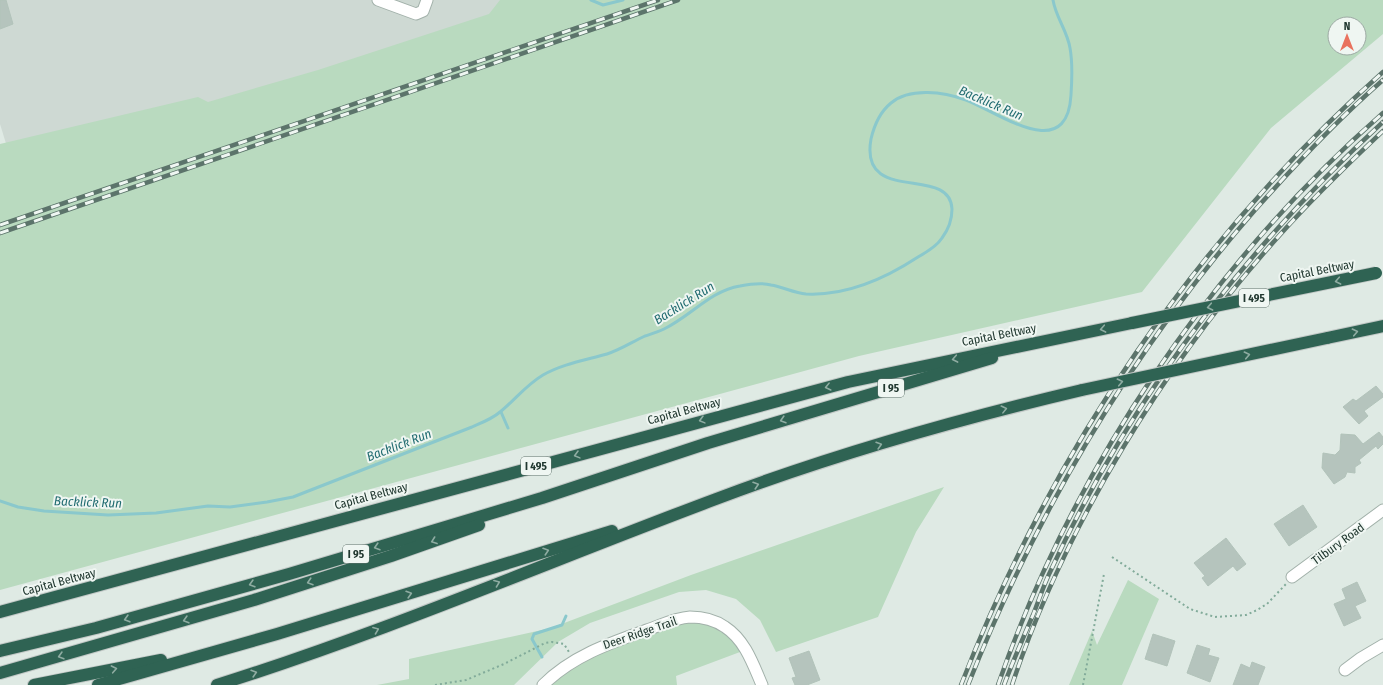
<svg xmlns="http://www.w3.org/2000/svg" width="1383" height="685" font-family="'Fira Sans Condensed',sans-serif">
<rect width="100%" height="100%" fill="#dfeae4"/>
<path fill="#ced9d3" d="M0 0H544L17 179 0 124Z"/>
<g fill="#b9dabf" fill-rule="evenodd">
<path d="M500 0H1383V34L1271 128 1142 292 859 356 0 590V144L198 97 208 102 318 70 489 14ZM1335 24H1359V48H1335Z"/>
<path d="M944 487 916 532 878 617 776 652 760 620 736 599 706 590 679 592 590 623 558 642 514 685H377L409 679V659L551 628 691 575Z"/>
<path d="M1128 580 1159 599 1122 685H1069L1092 631 1097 645Z"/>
<path d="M699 614 748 649 676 676 677 685H547L567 666Z"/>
</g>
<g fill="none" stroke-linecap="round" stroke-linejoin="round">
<g stroke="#8ac8cc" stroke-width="3">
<path d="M591 0 603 5 623 0"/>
<path d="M501 412 508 428"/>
<path d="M0 501 18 507 44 511 108 515 156 513 208 506 230 507 267 502 293 497 472 427C481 423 492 419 500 412 515 400 526 385 543 375 562 364 586 360 607 354 620 350 632 342 645 336 651 334 658 332 664 329 691 316 710 291 740 286 750 284 761 282 771 285 783 287 794 293 806 294 846 296 886 278 918 257 927 252 937 246 942 238 948 230 952 219 952 209 950 164 859 206 871 139 874 126 880 112 891 103 910 87 944 92 966 100 998 112 1067 165 1071 95 1072 80 1073 64 1070 48 1067 30 1056 18 1053 0"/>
<path d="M542 657 532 639 534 634 562 625 566 616"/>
</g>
</g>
<g fill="#b5c4bd" stroke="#b2c3ba">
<path d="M0 0H6L13 24 0 29Z"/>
<path d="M1376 386 1383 394V397L1364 411 1368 416 1359 424 1343 407 1353 399 1356 401Z"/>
<path d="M1379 432 1383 437V444L1378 449 1376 446 1359 460 1361 463 1355 467V473L1347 472 1345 477 1334 484 1322 468 1323 453 1335 455 1340 450 1341 434 1355 435 1363 444Z"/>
<path d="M1303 505 1317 527 1289 546 1274 524Z"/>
<path d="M1226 538 1246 564 1237 571 1233 566 1208 586 1202 578 1205 576 1194 563Z"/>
<path d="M1357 582 1366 601 1355 606 1361 618 1344 626 1334 604 1346 599 1342 589Z"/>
<path d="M1153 634 1175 641 1167 666 1145 659Z"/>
<path d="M1197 645 1210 649 1208 655 1219 658 1210 682 1187 673Z"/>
<path d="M809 651 820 680 807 685H795L792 678 796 677 789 658Z"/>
<path d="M1252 662 1265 667 1258 685H1233L1241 664 1250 668Z"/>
</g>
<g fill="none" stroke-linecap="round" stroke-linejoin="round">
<g stroke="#a2b1aa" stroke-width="13">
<g id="minor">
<path d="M378 0 416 14 423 11 427 0"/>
<path d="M1292 577 1383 510"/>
<path d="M1345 670 1361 658 1383 645"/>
<path d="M543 685C572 656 610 643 647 630 661 625 675 618 690 617 702 617 715 620 725 627 745 640 753 664 762 685"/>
</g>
</g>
<g stroke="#c1c7c5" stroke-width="14">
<g id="highway">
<path d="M1327 338 1383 326"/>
<path d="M0 612 848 382 1132 323"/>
<path d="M0 651 96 628 289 574 542 498 708 443 992 358"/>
<path d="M0 673 254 600 391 556 479 525"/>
<path d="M34 685 161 660"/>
<path d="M98 685 277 634 612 531"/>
<path d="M217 685C386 632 550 561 716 499 835 454 959 419 1082 390"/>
</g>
</g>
<g stroke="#82ab9a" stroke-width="2" stroke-dasharray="2 3" stroke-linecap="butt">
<path d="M1112 557 1190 609 1215 617 1246 615 1257 610 1267 604 1286 584"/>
<path d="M435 685 466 680 504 664 545 643 552 642 564 644 569 652"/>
<path d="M1083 685 1104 574"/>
</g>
<use href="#minor" stroke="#fff" stroke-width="11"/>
<use href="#highway" stroke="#2f6353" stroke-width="12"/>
<g stroke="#5c746b" stroke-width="4.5">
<g id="rail">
<path d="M0 225 658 0"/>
<path d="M0 233 678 0"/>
<path d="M961 685C1052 451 1195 239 1383 72"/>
<path d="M968 685C1037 511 1132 351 1255 210 1295 165 1337 120 1383 80"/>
<path d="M998 685C1073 469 1211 264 1383 113"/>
<path d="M1004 685C1013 661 1023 638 1033 615 1039 600 1044 584 1051 570 1130 399 1245 249 1383 122"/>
<path d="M1012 685C1065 525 1166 362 1278 237 1311 200 1347 165 1383 131"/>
</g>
</g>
<use href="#rail" stroke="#eff6f2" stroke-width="3" stroke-dasharray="9" stroke-linecap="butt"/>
<g stroke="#c1c7c5" stroke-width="14" stroke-linecap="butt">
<g id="highway-bridge">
<path d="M1132 323 1376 273"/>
<path d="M1082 390 1327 338"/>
</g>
</g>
<use href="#highway-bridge" stroke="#2f6353" stroke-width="12"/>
</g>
<defs><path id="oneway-chevron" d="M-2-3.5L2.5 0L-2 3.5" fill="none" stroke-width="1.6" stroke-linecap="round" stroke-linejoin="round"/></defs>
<g stroke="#8faca2">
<use href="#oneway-chevron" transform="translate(1338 281) rotate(169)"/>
<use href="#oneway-chevron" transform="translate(1210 307) rotate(169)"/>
<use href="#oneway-chevron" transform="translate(1103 329) rotate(169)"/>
<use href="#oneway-chevron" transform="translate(1355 332) rotate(-12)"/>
<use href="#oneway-chevron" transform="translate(1247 355) rotate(-12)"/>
<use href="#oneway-chevron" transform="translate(955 359) rotate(169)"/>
<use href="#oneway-chevron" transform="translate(1120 382) rotate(-12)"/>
<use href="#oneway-chevron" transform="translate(828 387) rotate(166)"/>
<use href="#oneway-chevron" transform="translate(1004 409) rotate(-14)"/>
<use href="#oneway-chevron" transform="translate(702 420) rotate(165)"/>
<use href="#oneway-chevron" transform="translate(783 420) rotate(163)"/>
<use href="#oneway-chevron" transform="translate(879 445) rotate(-17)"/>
<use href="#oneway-chevron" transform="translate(577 455) rotate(165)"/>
<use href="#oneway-chevron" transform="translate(756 485) rotate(-18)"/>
<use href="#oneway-chevron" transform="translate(434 541) rotate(160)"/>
<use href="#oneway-chevron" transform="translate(377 547) rotate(163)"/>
<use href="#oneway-chevron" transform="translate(546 551) rotate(-18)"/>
<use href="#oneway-chevron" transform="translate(310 582) rotate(162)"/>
<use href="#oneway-chevron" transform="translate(497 583) rotate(-21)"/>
<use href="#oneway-chevron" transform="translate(252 584) rotate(164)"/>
<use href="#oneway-chevron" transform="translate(409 594) rotate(-17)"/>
<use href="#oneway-chevron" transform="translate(127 619) rotate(164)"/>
<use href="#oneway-chevron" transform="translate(186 620) rotate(164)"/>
<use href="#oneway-chevron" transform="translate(376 630) rotate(-21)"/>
<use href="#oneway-chevron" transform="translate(61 656) rotate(164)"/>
<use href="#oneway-chevron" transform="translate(114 669) rotate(-11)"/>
<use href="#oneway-chevron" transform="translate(254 673) rotate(-17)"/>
</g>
<g text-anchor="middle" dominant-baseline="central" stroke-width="4" stroke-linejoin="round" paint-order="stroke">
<g fill="#eff6f2" stroke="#5f716a" stroke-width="1">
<rect x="1239" y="289" width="30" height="18" rx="3"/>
<rect x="878" y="379" width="26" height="18" rx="3"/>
<rect x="521" y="457" width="30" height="18" rx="3"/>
<rect x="343" y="545" width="26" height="18" rx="3"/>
</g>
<g font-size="11" font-weight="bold" fill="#213830">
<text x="1254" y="298">I 495</text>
<text x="891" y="388">I 95</text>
<text x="536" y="466">I 495</text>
<text x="356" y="554">I 95</text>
</g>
<g font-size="12" fill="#213830" stroke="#eff6f2">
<text transform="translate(1317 271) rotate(-11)">Capital Beltway</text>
<text transform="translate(999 335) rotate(-11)">Capital Beltway</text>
<text transform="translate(684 411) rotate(-15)">Capital Beltway</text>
<text transform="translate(371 496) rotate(-15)">Capital Beltway</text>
<text transform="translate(1338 544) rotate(-36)">Tilbury Road</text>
<text transform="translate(59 582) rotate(-15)">Capital Beltway</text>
<text transform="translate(640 633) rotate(-19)">Deer Ridge Trail</text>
</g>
<g font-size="13" font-style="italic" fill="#206b70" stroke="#eff6f2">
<text transform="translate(991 103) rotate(23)">Backlick Run</text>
<text transform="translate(684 303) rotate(-32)">Backlick Run</text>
<text transform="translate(399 445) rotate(-21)">Backlick Run</text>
<text transform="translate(88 502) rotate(2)">Backlick Run</text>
</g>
</g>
<g transform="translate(1347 36)"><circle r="19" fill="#eff6f2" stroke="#9daaa4"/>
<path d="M0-3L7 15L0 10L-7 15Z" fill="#e9725e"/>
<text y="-6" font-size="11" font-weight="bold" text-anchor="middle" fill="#213830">N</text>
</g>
</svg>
